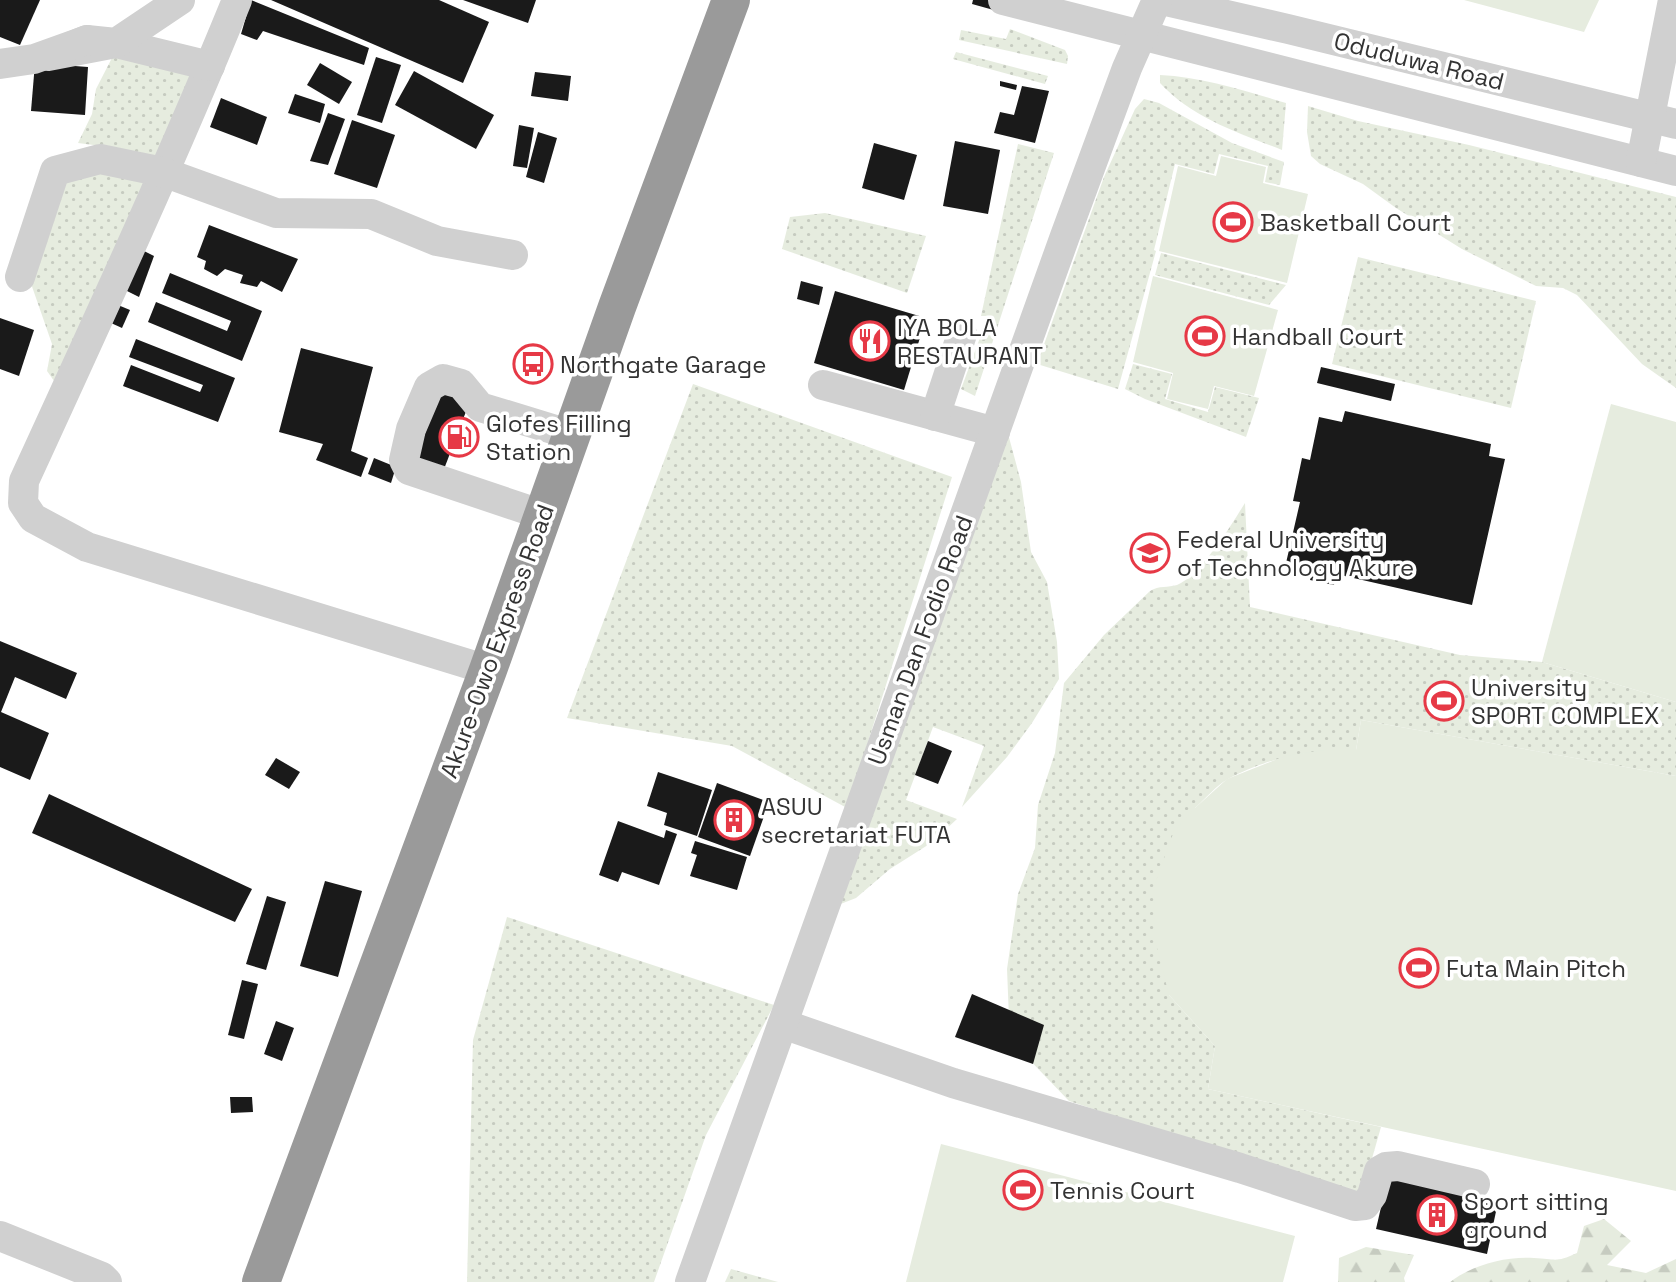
<svg xmlns="http://www.w3.org/2000/svg" width="1676" height="1282" font-family="'Space Grotesk',sans-serif">
<defs>
<pattern id="grass-dots" width="8" height="8" patternUnits="userSpaceOnUse" patternTransform="scale(1.75)"><rect width="8" height="8" fill="#e6ecdf"/><path d="M2 2h.1M6 6h.1" fill="none" stroke="#c6cbc0" stroke-width="1.8" stroke-linecap="round"/></pattern>
<pattern id="forest-firs" width="22" height="20" patternUnits="userSpaceOnUse" patternTransform="scale(1.75)"><rect width="22" height="20" fill="#e6ecdf"/><path d="M5 1l3.5 6h-7zM16 11l3.5 6h-7z" fill="#c6cbc0"/></pattern>
</defs>
<rect width="100%" height="100%" fill="#fff"/>
<g fill="url(#grass-dots)">
<path d="M1010 29 1065 50 1068 56 1067 64 959 40 961 30 1006 39Z"/>
<path d="M116 50 202 69 163 162 109 147 78 143 92 114 96 89Z"/>
<path d="M956 52 1048 76 1045 84 953 59Z"/>
<path d="M1160 75C1203 77 1245 91 1286 103L1282 150C1239 133 1192 118 1160 83Z"/>
<path d="M1144 99 1159 103 1232 143 1284 162 1280 185 1265 182 1268 166 1219 154 1214 174 1175 164 1154 250 1156 251 1118 389 1037 364 1104 177 1135 109Z"/>
<path d="M1308 106 1358 121 1469 145 1676 197V388L1642 364 1577 295 1563 288 1536 286 1462 249 1396 208 1363 184 1320 164 1311 156 1307 132Z"/>
<path d="M1018 144 1054 153 975 396 961 389 988 316H981Z"/>
<path d="M61 172 155 175 59 388 47 371 52 344 28 275Z"/>
<path d="M825 213 926 236 907 293 782 249 790 217Z"/>
<path d="M1161 253 1278 283 1286 285 1269 305 1155 275Z"/>
<path d="M1358 257 1536 301 1511 408 1332 364Z"/>
<path d="M1133 364 1172 374 1165 399 1208 412 1215 387 1259 398 1246 437 1145 399 1125 389Z"/>
<path d="M693 384 952 477 847 808 732 746 567 718Z"/>
<path d="M1007 430 1021 482 1031 552 1047 582 1057 642 1059 679 1032 723 1007 757 962 807 984 746 933 727 906 800 957 819 931 843 890 869 856 898 838 905Z"/>
<path d="M1245 503 1250 607 1460 655 1542 662 1676 702V776L1361 720 1356 750C1312 750 1268 757 1228 779 1216 786 1206 798 1195 808L1169 995 1215 1046 1208 1089 1381 1127 1361 1197 1069 1101 1020 1050 1009 1018 1007 969 1018 894 1035 848 1038 805 1055 753 1064 683 1104 635 1150 591C1159 585 1168 588 1177 585 1200 576 1232 524 1245 503Z"/>
<path d="M507 917 774 1005 706 1135 654 1282H467L473 1040Z"/>
<path d="M731 1269 778 1282H725Z"/>
</g>
<g fill="url(#forest-firs)">
<path d="M1604 1219 1631 1241 1607 1265 1646 1273 1676 1259V1282H1450C1472 1265 1506 1256 1534 1258 1557 1259 1555 1263 1577 1253L1584 1226Z"/>
<path d="M1366 1247 1414 1255 1404 1278 1405 1282H1338L1339 1258Z"/>
</g>
<g fill="#e6ecdf">
<path d="M1464 0H1599L1584 32Z"/>
<path d="M1221 156 1266 167 1263 183 1308 194 1287 283 1159 251 1178 166 1216 176Z"/>
<path d="M1153 276 1278 310 1254 396 1214 386 1208 409 1167 399 1173 373 1133 362Z"/>
<path d="M1611 404 1676 422V702L1542 662Z"/>
<path d="M1361 720 1676 776V1191L1208 1089 1215 1046 1169 995 1155 940 1154 886 1174 831 1195 808 1227 779 1285 756 1324 750H1356Z"/>
<path d="M941 1144 1295 1236 1283 1282H906Z"/>
</g>
<g fill="#1a1a1a">
<path d="M0 0H40L20 45 0 37Z"/>
<path d="M251 0 369 48 364 65 263 31 257 40 241 34Z"/>
<path d="M271 0H439L489 22 463 83Z"/>
<path d="M463 0H536L528 23Z"/>
<path d="M973 0H1012L1008 14 972 4Z"/>
<path d="M376 57 401 65 382 123 357 115Z"/>
<path d="M35 63 88 67 85 115 31 111Z"/>
<path d="M320 63 352 82 339 104 307 85Z"/>
<path d="M414 71 494 115 476 149 395 105Z"/>
<path d="M535 72 571 76 568 101 531 96Z"/>
<path d="M1000 81 1017 85 1016 90 1000 86Z"/>
<path d="M1022 86 1049 91 1035 143 994 133 1000 112 1014 115Z"/>
<path d="M295 94 325 104 320 123 288 113Z"/>
<path d="M221 98 267 117 257 145 210 127Z"/>
<path d="M328 113 345 119 328 165 310 161Z"/>
<path d="M352 120 395 135 377 188 334 174Z"/>
<path d="M519 125 534 128 527 168 513 166Z"/>
<path d="M538 132 557 138 544 183 526 177Z"/>
<path d="M955 141 1000 150 988 214 943 206Z"/>
<path d="M874 143 917 155 904 200 862 188Z"/>
<path d="M209 225 298 259 282 292 261 281 257 287 240 283 243 275 225 269 217 276 204 269 206 261 197 257Z"/>
<path d="M142 250 154 256 139 297 125 290Z"/>
<path d="M170 273 262 311 242 361 148 322 156 302 227 331 231 321 162 293Z"/>
<path d="M801 281 823 287 819 305 797 299Z"/>
<path d="M835 291 926 318 904 390 814 363Z"/>
<path d="M118 305 130 310 122 328 111 323Z"/>
<path d="M0 318 34 330 19 376 0 369Z"/>
<path d="M136 339 235 378 218 422 123 386 131 365 200 392 203 385 129 357Z"/>
<path d="M301 348 373 367 351 451 368 458 361 477 316 460 323 444 279 432Z"/>
<path d="M1321 367 1395 384 1391 401 1317 383Z"/>
<path d="M441 390 470 401 441 477 413 466Z"/>
<path d="M1345 411 1491 444 1489 456 1505 459 1472 605 1336 574 1334 585 1310 580 1313 568 1286 563 1300 502 1293 501 1302 458 1310 460 1319 417 1342 422Z"/>
<path d="M374 458 396 467 391 483 368 474Z"/>
<path d="M0 641 77 673 66 699 15 677 1 712 49 733 30 780 0 767Z"/>
<path d="M928 741 952 751 938 784 915 775Z"/>
<path d="M276 758 300 772 289 789 265 775Z"/>
<path d="M658 772 712 790 697 836 664 825 667 813 647 806Z"/>
<path d="M717 783 769 802 750 856 698 837Z"/>
<path d="M49 794 252 889 235 922 32 833Z"/>
<path d="M618 821 664 838 666 830 677 834 659 885 622 872 618 882 599 875Z"/>
<path d="M695 841 747 857 737 890 690 876 697 855 691 853Z"/>
<path d="M325 881 362 891 338 977 300 966Z"/>
<path d="M267 896 286 902 266 970 246 964Z"/>
<path d="M242 980 258 984 244 1039 228 1035Z"/>
<path d="M972 994 1044 1025 1033 1064 955 1037Z"/>
<path d="M276 1021 294 1028 282 1061 264 1054Z"/>
<path d="M230 1097H252L253 1112 231 1113Z"/>
<path d="M1388 1177 1498 1202 1487 1254 1376 1229Z"/>
</g>
<g fill="none" stroke-linecap="round" stroke-linejoin="round">
<g stroke="#d0d0d0" stroke-width="30">
<path d="M237 0C171 162 97 322 24 481L23 503 33 518 87 547 488 670"/>
<path d="M1003 0 1676 171"/>
<path d="M1161 0 1288 29 1676 124"/>
<path d="M87 40 48 56 116 43 210 66"/>
<path d="M0 64 34 59 87 40 116 43 180 0"/>
<path d="M1641 162 1673 0"/>
<path d="M20 277 55 171 100 159 163 172 276 213 371 214 437 241 513 255"/>
<path d="M823 385 995 432"/>
<path d="M935 416 962 334"/>
<path d="M543 515 409 470 404 460 411 429 429 387 443 379 461 384 480 407 572 435"/>
<path d="M783 1024 953 1083 1240 1168 1355 1206 1365 1205 1372 1195 1379 1171 1386 1167 1398 1166 1475 1184"/>
<path d="M0 1236 102 1277 107 1282"/>
<path d="M690 1282 1065 236 1127 68 1157 0"/>
</g>
<path stroke="#9a9a9a" stroke-width="38" d="M261 1282 488 670 617 307 731 0"/>
</g>
<defs>
<g id="stadium-ring" transform="scale(2.0125)"><circle r="9.5" fill="#fff" stroke="#e63946" stroke-width="1.5"/><path d="M0-5a6.5 5 0 1 0 0 10a6.5 5 0 1 0 0-10ZM-3.5-1.8h7v3.6h-7Z" fill="#e63946"/></g>
<g id="restaurant-ring" transform="scale(2.0125)"><circle r="9.5" fill="#fff" stroke="#e63946" stroke-width="1.5"/><path d="M-5-6h1v4h1v-4h1v4h1v-4h1v5L-1.5 .5V6h-2V.5L-5-1ZM5-6V6H3V1.5H1.5Q1.5-4 5-6Z" fill="#e63946"/></g>
<g id="bus-ring" transform="scale(2.0125)"><circle r="9.5" fill="#fff" stroke="#e63946" stroke-width="1.5"/><path d="M-5-6H5V4H4V6H2V4H-2V6H-4V4H-5ZM-3.5-4V0h7V-4ZM-3.5 1.2v1.5H-2V1.2ZM2 1.2v1.5H3.5V1.2Z" fill="#e63946"/></g>
<g id="fuel-ring" transform="scale(2.0125)"><circle r="9.5" fill="#fff" stroke="#e63946" stroke-width="1.5"/><path d="M-5.5-6h7V0h2V4h1.3V-2.5L3-4.5l.8-.8L6-3V5H2.5V1h-1V6h-7ZM-4.2-4.7v3.2H.2V-4.7Z" fill="#e63946"/></g>
<g id="university-ring" transform="scale(2.0125)"><circle r="9.5" fill="#fff" stroke="#e63946" stroke-width="1.5"/><path d="M0-5L7-2L0 1L-7-2ZM-4 1L0 2.5L4 1V4Q0 6-4 4Z" fill="#e63946"/></g>
<g id="building-ring" transform="scale(2.0125)"><circle r="9.5" fill="#fff" stroke="#e63946" stroke-width="1.5"/><path d="M-4-6H4V6H1V3H-1V6H-4ZM-2.5-4.3h1.7v1.8h-1.7ZM.8-4.3h1.7v1.8H.8ZM-2.5-1h1.7V.8h-1.7ZM.8-1h1.7V.8H.8Z" fill="#e63946"/></g>
</defs>
<g fill-rule="evenodd">
<use href="#stadium-ring" x="1233" y="222"/>
<use href="#stadium-ring" x="1205" y="336"/>
<use href="#restaurant-ring" x="870" y="341"/>
<use href="#bus-ring" x="533" y="364"/>
<use href="#fuel-ring" x="459" y="437"/>
<use href="#university-ring" x="1150" y="553"/>
<use href="#stadium-ring" x="1444" y="701"/>
<use href="#building-ring" x="734" y="820"/>
<use href="#stadium-ring" x="1419" y="968"/>
<use href="#stadium-ring" x="1023" y="1190"/>
<use href="#building-ring" x="1437" y="1215"/>
</g>
<g text-anchor="middle" dominant-baseline="central" stroke-width="7" stroke-linejoin="round" paint-order="stroke">
<g font-size="24" fill="#333" stroke="#fff">
<text transform="translate(1419 61) rotate(14)">Oduduwa Road</text>
<text transform="translate(920 640) rotate(-70)">Usman Dan Fodio Road</text>
<text transform="translate(497 641) rotate(-70)">Akure-Owo Express Road</text>
</g>
<g font-size="24" fill="#333" stroke="#fff" text-anchor="start">
<text x="1260" y="222">Basketball Court</text>
<text x="897" y="327">IYA BOLA<tspan x="897" dy="28">RESTAURANT</tspan></text>
<text x="1232" y="336">Handball Court</text>
<text x="560" y="364">Northgate Garage</text>
<text x="486" y="423">Glofes Filling<tspan x="486" dy="28">Station</tspan></text>
<text x="1177" y="539">Federal University<tspan x="1177" dy="28">of Technology Akure</tspan></text>
<text x="1471" y="687">University<tspan x="1471" dy="28">SPORT COMPLEX</tspan></text>
<text x="761" y="806">ASUU<tspan x="761" dy="28">secretariat FUTA</tspan></text>
<text x="1446" y="968">Futa Main Pitch</text>
<text x="1050" y="1190">Tennis Court</text>
<text x="1464" y="1201">Sport sitting<tspan x="1464" dy="28">ground</tspan></text>
</g>
</g>
</svg>
